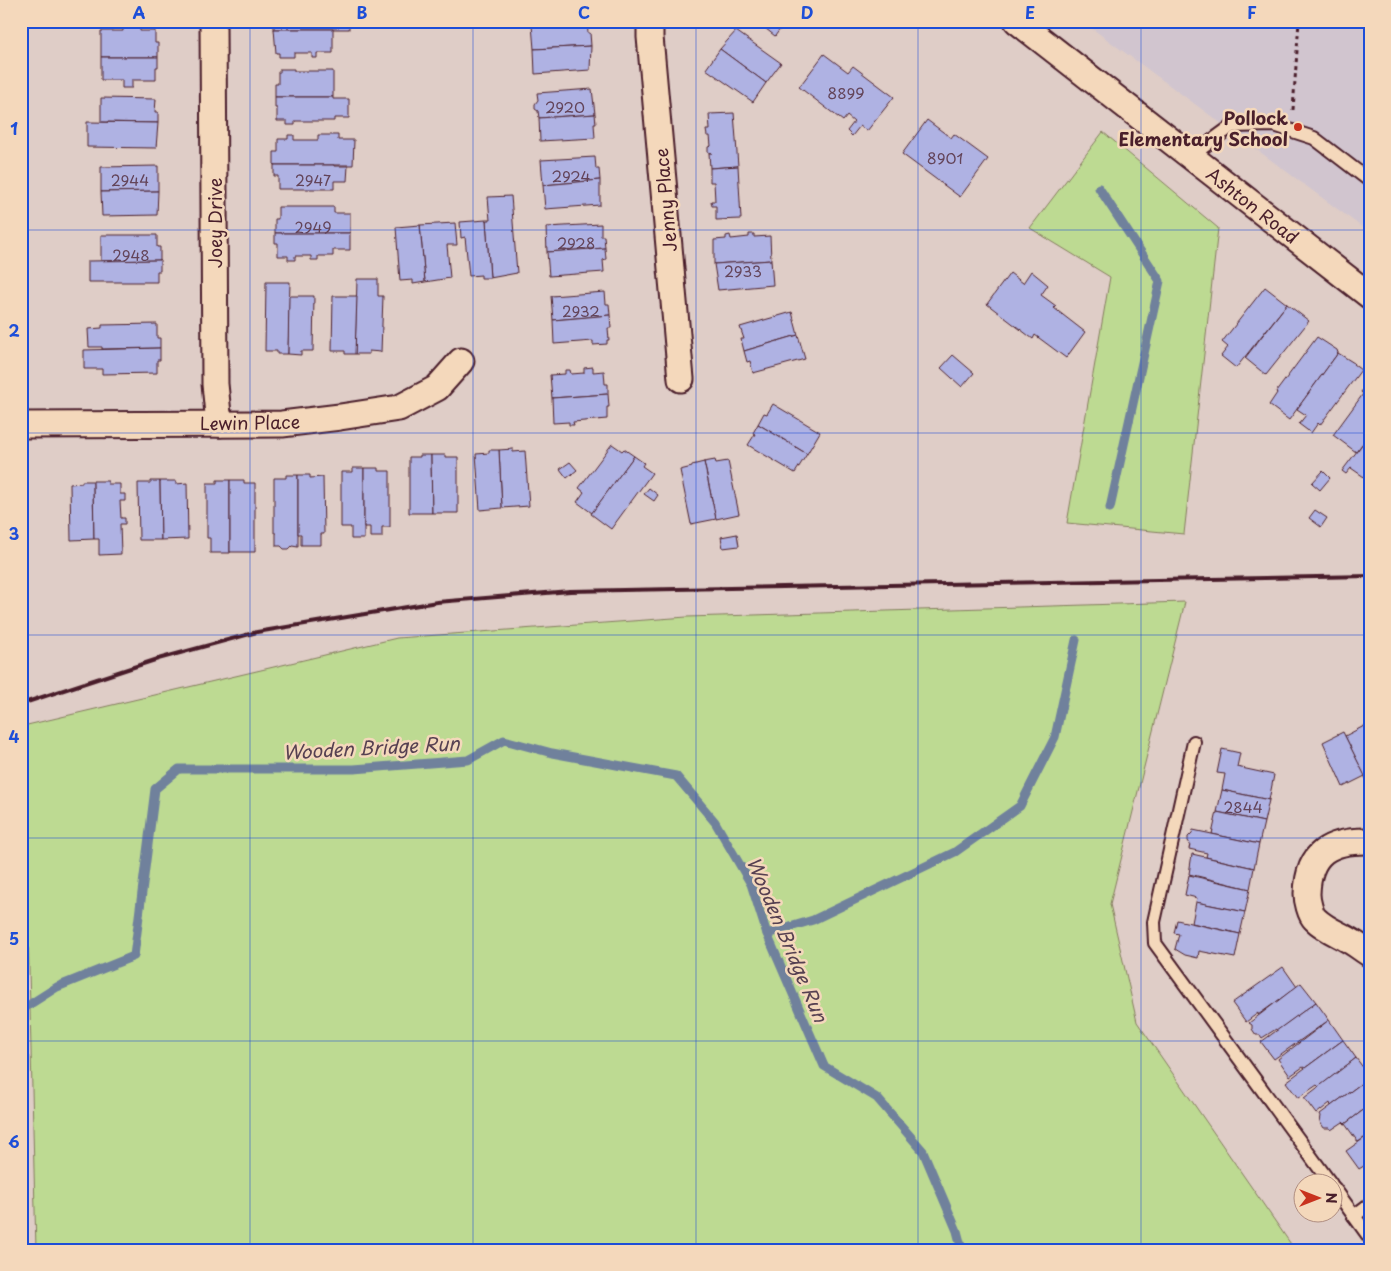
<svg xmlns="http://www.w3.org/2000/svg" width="1391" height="1271" font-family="'Playpen Sans',sans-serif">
<rect width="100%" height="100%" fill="#dfcdc7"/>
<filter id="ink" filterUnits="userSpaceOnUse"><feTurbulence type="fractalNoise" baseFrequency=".02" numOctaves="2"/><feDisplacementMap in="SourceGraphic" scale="10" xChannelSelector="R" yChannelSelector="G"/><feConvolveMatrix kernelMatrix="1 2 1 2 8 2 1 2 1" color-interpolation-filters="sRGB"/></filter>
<g filter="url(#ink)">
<path fill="#d1c5cf" d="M1082 21H1370V233Z"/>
<g fill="#bdda92" stroke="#847c5e">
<path d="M1103 132 1218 228 1184 534 1067 523 1110 277 1030 228Z"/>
<path d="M1185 602 1110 904 1137 1022 1295 1250H36L23 726 397 638 687 617Z"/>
</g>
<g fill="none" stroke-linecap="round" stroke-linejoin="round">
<g stroke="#6f819c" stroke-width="9">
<path d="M1099 188 1160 281 1110 508"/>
<path d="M767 934 813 920 955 852 1020 806 1055 737 1076 640"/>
<path d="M21 1010 57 987 134 956 155 789 179 769H354L468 760 504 740 552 753 676 776 715 822 751 884 767 934 824 1066 877 1098 923 1151 957 1231 962 1250"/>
</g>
</g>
<g fill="#afb2e3" stroke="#4a1f2b">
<rect x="274" y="21" width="75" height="8"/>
<path d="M587 21 588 33H590L591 46 534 49 532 25Z"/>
<path d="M756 21H786L775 36Z"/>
<path d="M123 26H140V31H155V43H158V57H101V31H123Z"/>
<path d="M274 29H333V53H317V58H312V53H294V57H279V53H276Z"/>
<path d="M736 31 781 63 766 83 720 49Z"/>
<path d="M591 46 590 70 535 74 534 49Z"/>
<path d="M720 49 766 83 753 102 706 69Z"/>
<path d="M824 54 848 72 853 66 894 97 867 131 860 126 852 136 847 131 854 122 847 116 843 121 799 87Z"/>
<path d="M101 57H158V67H156V80H132V88H122V80H101Z"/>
<path d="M280 69H294V71H333V97H275V84H278V72H280Z"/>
<path d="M592 89 595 114 539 118 538 111 535 109V104L538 100 537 93Z"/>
<path d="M275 97H333V99H349V118H334V121H295V125H287V121H277V108H275Z"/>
<path d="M101 98 156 99 155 112H158V123L101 122Z"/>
<path d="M734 113 738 166 710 168 709 153H712L708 152V147L711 146 710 136H707L706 130H710L709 114Z"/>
<path d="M595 114 596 124H594L595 138 540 141 539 118Z"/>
<path d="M927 120 951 138 954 134 988 159 960 197 902 154Z"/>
<path d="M87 122 158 123 156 148 87 147Z"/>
<path d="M288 135H294V140H318V135H338V140H354L353 165H274V152H278V139H288Z"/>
<path d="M595 157 596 169H599L600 180 543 185 541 160Z"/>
<path d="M274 165H334V166H348L347 181H334V189H278V176H274Z"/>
<path d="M158 166V191L101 192V167Z"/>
<path d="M738 166 741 219 716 220V206H712L711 201H715L714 182H710V168Z"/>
<path d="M600 180V205L545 209 543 185Z"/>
<path d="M158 191 157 215 102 216 101 192Z"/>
<path d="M511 196 517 273 490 278 486 220H490L488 197Z"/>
<path d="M278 207H334V213H350V233H275V219H278Z"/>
<path d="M486 220 490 278H481V275L469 276 465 237 461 238 460 222Z"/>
<path d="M455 223 457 245H447L450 278 425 282 420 225Z"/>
<path d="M601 224V236H604L605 248 547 252 546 227Z"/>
<path d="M420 225 425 282 413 284V280L400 281 396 227Z"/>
<path d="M275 233H350V250H333V256H318V260H311V256H295V260H288V256H278V243H275Z"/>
<path d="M749 234H754V237L770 236 771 260 714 264V240L726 239V236L730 235 731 239 749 237Z"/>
<path d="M101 235H157V247H160V260L101 261Z"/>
<path d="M605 248 606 259 603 260 604 272 549 276 547 252Z"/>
<path d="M160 260V271H157V282H88V261Z"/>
<path d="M771 260 773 285 718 290 714 264Z"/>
<path d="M1031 271 1048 285 1041 295 1056 306 1054 308 1085 332 1066 358 1035 335 1033 339 987 304 1010 273 1023 283Z"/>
<path d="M357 279H378V296H383L381 352 369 351V354H355Z"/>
<path d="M266 282H290L288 354H277V351H265Z"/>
<path d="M1265 287 1287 304 1236 368 1221 356 1228 347 1222 342Z"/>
<path d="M605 292 606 304H609L610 315 553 320 551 296Z"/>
<path d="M289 296H314L313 351H301V355L288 354Z"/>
<path d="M333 296H357L355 354H345V351H332Z"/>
<path d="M1287 304 1309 321 1266 375 1245 358Z"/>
<path d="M792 312 798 335 744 351 741 339H744L740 327Z"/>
<path d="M610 315 611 328H608L609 340H607V344L593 345V341L554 344 553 320Z"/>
<path d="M157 324V338H160V348L102 349V347H89L88 329 102 328V325Z"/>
<path d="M798 335 805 359 753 373 750 361 747 362 744 351Z"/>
<path d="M1317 337 1337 350 1338 353 1289 420 1269 405 1277 393 1276 392Z"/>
<path d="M160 348V360H157V373L102 374V369H84V350Z"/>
<path d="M1338 353 1354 363 1353 364 1361 370 1320 425 1318 423 1311 433 1299 424 1306 415 1297 409Z"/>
<path d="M953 355 974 373 962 387 941 368Z"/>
<path d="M593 367V372L604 371 605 384H608V394L552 398 550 375 565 374V370H570L571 374 584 373V368Z"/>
<path d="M1370 386V434L1356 452 1333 435 1363 394 1361 392 1364 388 1367 390Z"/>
<path d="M608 394 609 407H607V419L573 422 574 425H569V422L553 423 552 398Z"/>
<path d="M773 404 820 432 807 454 758 424 764 413 767 414Z"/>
<path d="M758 424 807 454 795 473 748 445 755 434 753 433Z"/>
<path d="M1370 434V469L1364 477 1351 468 1346 474 1342 471Z"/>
<path d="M612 444 622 451 624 449 634 456 592 513 577 502 584 492 579 488Z"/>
<path d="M513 449V452L525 451 529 506 502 508 499 450Z"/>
<path d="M489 450H499L502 508 480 510 476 454 489 453Z"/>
<path d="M420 455H431L432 513H409V457H420Z"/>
<path d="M431 455H445V457H458V513H432Z"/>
<path d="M634 456 644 463 642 466 652 473 611 529 591 514Z"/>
<path d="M715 460 716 463 728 461 739 514 716 519 704 462Z"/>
<path d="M570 462 577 470 567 478 560 469Z"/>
<path d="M704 462 716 519 691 524 680 470 692 467V465Z"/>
<path d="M353 468H364V539H351V527H341V472H353Z"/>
<path d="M364 468H378V471H390V527H382V537H370V527H364Z"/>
<path d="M1323 471 1330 478 1320 490 1312 483Z"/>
<path d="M286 475H298V547L292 546 289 549H284L281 546H276V533H274V478H286Z"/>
<path d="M298 475H310V478L323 477 324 534H321V545H301V534H298Z"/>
<path d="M217 480H230V553H210V538H207V483H217Z"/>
<path d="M230 480H244V483H255V552H230Z"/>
<path d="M82 481H93L94 539 71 540 70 484 82 483Z"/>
<path d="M93 481H108V484H120V494H125V501H120L121 518H125V524H120L121 554 99 555V539H94Z"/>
<path d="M150 481H160L161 540H139L138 483H150Z"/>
<path d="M160 481H176V484L187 483 188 539 161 540Z"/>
<path d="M649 488 658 495 654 501 644 494Z"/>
<path d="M1315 510 1327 518 1321 527 1309 518Z"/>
<path d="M737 534 739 546 723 548 721 537Z"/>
<path d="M1366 725 1370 733V777L1366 779 1345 736Z"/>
<path d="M1343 732 1365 776 1343 787 1323 742Z"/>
<path d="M1222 749 1240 753 1237 767 1274 775 1269 800 1222 790 1225 774 1217 773Z"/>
<path d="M1222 790 1269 800 1264 822 1217 812Z"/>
<path d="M1217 812 1264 822 1259 844 1212 834Z"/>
<path d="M1193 830 1259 844 1254 868 1206 857 1207 853 1189 849 1190 844 1188 841V837L1192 833Z"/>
<path d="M1192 854 1254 868 1250 889 1189 874Z"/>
<path d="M1189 875 1250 889 1245 912 1196 902 1197 898 1185 895Z"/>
<path d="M1196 902 1245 912 1240 934 1192 923Z"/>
<path d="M1177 920 1240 934 1235 958 1199 951 1198 958 1185 955 1175 949 1179 934 1174 933Z"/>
<path d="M1283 967 1297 987 1258 1015V1013L1246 1022 1232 1003Z"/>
<path d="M1301 983 1316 1002 1277 1031 1276 1029 1262 1038 1260 1035H1256L1252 1029V1025L1249 1023Z"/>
<path d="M1316 1002 1329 1020 1274 1059 1261 1042Z"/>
<path d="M1329 1020 1343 1040 1305 1068 1303 1067 1290 1076 1278 1059Z"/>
<path d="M1343 1040 1356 1058 1319 1087 1317 1085 1298 1098 1286 1082Z"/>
<path d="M1356 1058 1370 1077 1331 1106 1330 1103 1316 1114 1304 1098Z"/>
<path d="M1370 1077V1105L1345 1124 1343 1122 1331 1130 1330 1128H1324L1320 1122 1321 1116 1320 1114Z"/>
<path d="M1370 1105V1134L1358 1142 1345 1124Z"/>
<path d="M1370 1134V1162L1359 1169 1346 1151Z"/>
</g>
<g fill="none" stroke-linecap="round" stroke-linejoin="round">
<g stroke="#4a1f2b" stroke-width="16">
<g id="lane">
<path d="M1191 156 1232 126 1274 125 1314 138 1370 181"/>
<path d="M1194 742 1154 922 1155 943 1331 1184"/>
<path d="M1334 1188 1370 1238"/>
<path d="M1354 1216 1370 1204"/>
</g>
</g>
<g stroke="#4a1f2b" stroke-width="29">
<g id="street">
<path d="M213 21 215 384 219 424"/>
<path d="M650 21V37L681 379"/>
<path d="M1017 21 1370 296"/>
<path d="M21 425 282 424 340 417 399 408 437 388 461 361"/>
<path d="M1370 841C1330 840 1308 852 1307 894 1307 900 1310 914 1315 919 1324 928 1336 933 1347 939 1355 943 1362 949 1370 954"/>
</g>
</g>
<path stroke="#4a1f2b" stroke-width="3" stroke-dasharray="4 4" stroke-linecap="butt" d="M1293 110 1299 21"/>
<use href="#lane" stroke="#f4d8bb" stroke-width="12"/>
<use href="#street" stroke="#f4d8bb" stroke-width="25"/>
<path stroke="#4a1f2b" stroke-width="4" d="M21 704 158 659 257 632 437 602 570 591 1370 576"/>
</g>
</g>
<path fill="none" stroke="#1d4ed8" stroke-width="1" stroke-opacity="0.55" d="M250 21V1250M473 21V1250M696 21V1250M918 21V1250M1141 21V1250M21 230H1370M21 433H1370M21 635H1370M21 838H1370M21 1041H1370"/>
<circle fill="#c8321e" stroke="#f4d8bb" stroke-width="2" cx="1298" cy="127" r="5"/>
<g text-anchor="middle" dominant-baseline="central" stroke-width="5" stroke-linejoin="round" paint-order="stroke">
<g font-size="15" fill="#634459">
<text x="846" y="92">8899</text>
<text x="565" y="106">2920</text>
<text x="945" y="157">8901</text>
<text x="571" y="175">2924</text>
<text x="130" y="179">2944</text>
<text x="313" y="179">2947</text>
<text x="313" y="226">2949</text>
<text x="576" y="242">2928</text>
<text x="131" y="254">2948</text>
<text x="743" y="270">2933</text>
<text x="581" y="310">2932</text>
<text x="1243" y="806">2844</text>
</g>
<g font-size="18" font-weight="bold" fill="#4a1f2b" stroke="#f4d8bb" text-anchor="end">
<text x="1288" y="117">Pollock<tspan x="1288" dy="21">Elementary School</tspan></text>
</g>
<g font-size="18" fill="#4a1f2b" stroke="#f4d8bb">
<text transform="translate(665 200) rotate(-95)">Jenny Place</text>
<text transform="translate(1253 205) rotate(38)">Ashton Road</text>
<text transform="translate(214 223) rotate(-90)">Joey Drive</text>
<text transform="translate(250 422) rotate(-1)">Lewin Place</text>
</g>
<g font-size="19" font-style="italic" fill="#564051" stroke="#f4d8bb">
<text transform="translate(371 747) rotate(-3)">Wooden Bridge Run</text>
<text transform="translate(788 939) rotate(67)">Wooden Bridge Run</text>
</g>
</g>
<rect width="1391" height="1271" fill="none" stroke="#f4d8bb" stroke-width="55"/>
<g transform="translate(1318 1198) rotate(90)"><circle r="24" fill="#f4d8bb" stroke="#b08e81"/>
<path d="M0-4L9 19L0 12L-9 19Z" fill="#c8321e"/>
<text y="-8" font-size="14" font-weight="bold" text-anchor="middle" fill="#4a1f2b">N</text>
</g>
<rect x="28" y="28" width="1336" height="1216" fill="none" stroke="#1d4ed8" stroke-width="2"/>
<g font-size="16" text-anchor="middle" font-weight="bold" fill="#1d4ed8">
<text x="139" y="19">A</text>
<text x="362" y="19">B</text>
<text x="584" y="19">C</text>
<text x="807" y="19">D</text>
<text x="1030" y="19">E</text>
<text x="1252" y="19">F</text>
<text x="14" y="135">1</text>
<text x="14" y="337">2</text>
<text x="14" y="540">3</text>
<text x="14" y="743">4</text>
<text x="14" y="945">5</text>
<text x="14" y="1148">6</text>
</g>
</svg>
